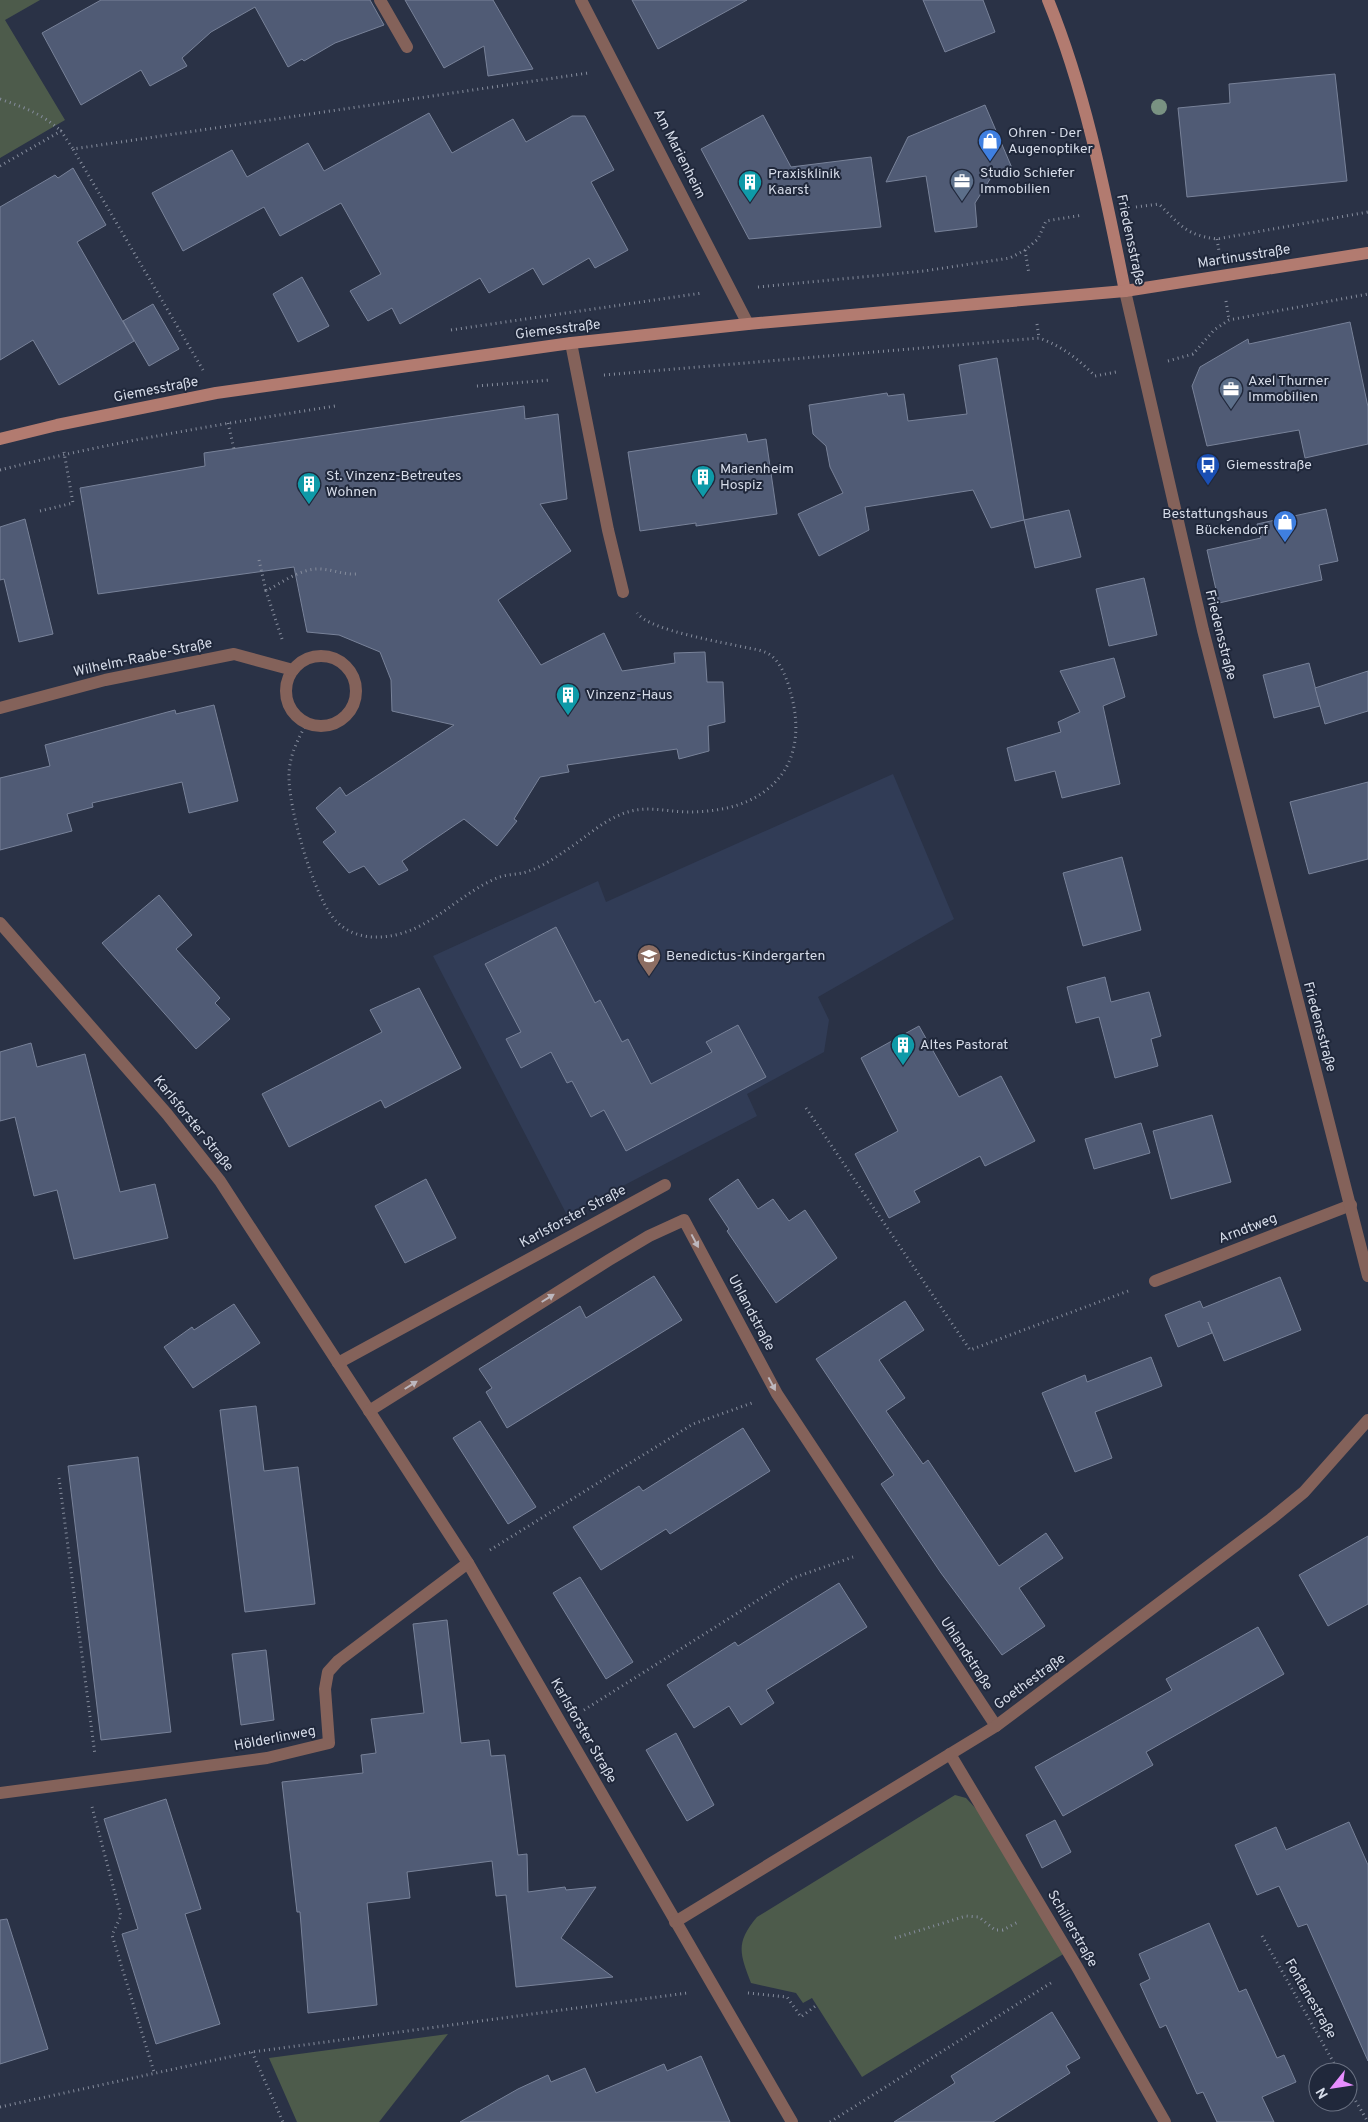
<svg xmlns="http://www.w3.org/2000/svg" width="1368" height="2122" font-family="Overpass,sans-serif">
<rect width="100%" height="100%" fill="#2a3246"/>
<path fill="#313c56" d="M893 774 954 919 818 997 829 1020 824 1052 747 1094 757 1116 567 1215 433 956 598 881 606 902Z"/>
<g fill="#4d5b4b">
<path d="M0 0H40L5 20 65 120 0 158Z"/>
<path d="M955 1795 966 1798 979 1812 1065 1953 862 2077 812 1998 803 2003 796 1993 751 1983C740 1954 735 1943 757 1917Z"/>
<path d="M448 2034 379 2122H297L269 2058Z"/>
</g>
<g fill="#505b75" stroke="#788299">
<path d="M101 0H370L384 25 335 43 304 61 302 59 288 67 255 7 211 32 182 58 187 66 150 86 141 70 81 105 42 33Z"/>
<path d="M405 0H493L533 69 488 76 484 46 444 68Z"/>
<path d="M632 0H747L658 49Z"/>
<path d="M923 0H983L995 32 945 52Z"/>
<path d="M1335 74 1347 181 1187 197 1178 108 1230 103 1229 84Z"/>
<path d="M985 105 1012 168 992 176 975 203 977 227 935 232 926 176 886 182 908 137Z"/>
<path d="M429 113 452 153 513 119 526 142 572 116H585L614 170 591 182 628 250 595 268 589 258 543 285 533 268 489 293 480 278 400 324 392 308 368 321 350 291 381 274 341 203 280 236 264 207 183 251 152 193 232 150 247 177 308 143 324 171Z"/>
<path d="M763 115 791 167 871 157 881 227 749 239 701 149Z"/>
<path d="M73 168 106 225 77 242 134 341 59 385 33 340 0 360V207L55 175 58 178Z"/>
<path d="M302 277 329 326 298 342 273 294Z"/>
<path d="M153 304 179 349 149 366 123 321Z"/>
<path d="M1350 322 1368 407V444L1305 458 1299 430 1207 446 1192 386 1200 367 1248 339 1249 344Z"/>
<path d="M997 358 1024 520 991 528 973 490 865 507 869 530 819 556 798 514 843 493 830 467 826 446 813 434 809 405 887 393 888 396 904 394 908 421 967 414 959 365Z"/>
<path d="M524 406 525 419 558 414 567 499 540 504 571 551 498 600 541 665 604 633 622 671 675 663 674 653 705 652 707 682H723L725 722 708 726 709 751 679 759 677 749 567 765 569 772 540 777 514 819 517 821 497 846 464 819 402 861 408 870 379 885 364 866 349 873 323 842 336 832 316 808 340 787 346 796 454 725 392 711 391 680 380 652 339 635 307 632 294 567 98 594 80 488 205 466 204 453Z"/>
<path d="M746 434 748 442 766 439 777 514 696 526V523L640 531 628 452Z"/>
<path d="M1326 509 1338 561 1319 565 1322 580 1219 603 1207 550 1261 538 1257 524Z"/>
<path d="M1069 510 1081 557 1035 568 1024 520Z"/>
<path d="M25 519 53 634 19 642 4 579 0 580V527Z"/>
<path d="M1144 578 1157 635 1109 646 1096 589Z"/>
<path d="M1114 658 1125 697 1103 706 1120 784 1062 798 1055 771 1015 781 1007 748 1061 732 1058 722 1080 712 1060 671Z"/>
<path d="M1309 663 1320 706 1274 718 1263 675Z"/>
<path d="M1368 671V711L1325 724 1315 688Z"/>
<path d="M214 705 238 801 189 813 182 782 92 803 93 807 67 814 72 831 0 850V778L50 766 45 745 175 710 176 714Z"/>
<path d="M1368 782V859L1309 874 1290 802Z"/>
<path d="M1122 857 1141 930 1083 946 1063 873Z"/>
<path d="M159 895 192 935 176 949 220 998 215 1003 230 1019 196 1049 102 943Z"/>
<path d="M556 927 595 1003 600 1000 622 1042 628 1039 651 1084 712 1052 706 1042 738 1025 766 1077 626 1151 604 1110 591 1117 572 1081 567 1083 551 1052 521 1068 506 1039 521 1032 485 964Z"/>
<path d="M1105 977 1111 1002 1149 992 1161 1036 1151 1039 1158 1066 1115 1078 1099 1017 1076 1023 1067 987Z"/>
<path d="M419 988 461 1068 385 1108 381 1100 289 1147 262 1094 382 1032 370 1010Z"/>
<path d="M919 1026 959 1097 1001 1076 1035 1141 985 1166 980 1156 914 1191 920 1202 889 1218 855 1154 898 1131 861 1058Z"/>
<path d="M31 1043 37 1067 85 1054 120 1192 155 1184 168 1238 74 1259 57 1190 34 1196 15 1117 0 1121V1052Z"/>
<path d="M1212 1115 1231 1182 1171 1199 1153 1131Z"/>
<path d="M1141 1123 1150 1153 1094 1169 1085 1139Z"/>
<path d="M426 1179 456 1238 405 1263 375 1206Z"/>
<path d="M738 1179 758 1209 773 1199 789 1221 805 1210 837 1258 776 1303 727 1231 729 1229 709 1199Z"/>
<path d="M654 1276 682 1320 507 1428 486 1392 492 1388 479 1369 580 1306 586 1318Z"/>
<path d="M1280 1277 1301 1330 1224 1361 1208 1322 1212 1333 1178 1347 1165 1315 1200 1301 1203 1308Z"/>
<path d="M905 1301 924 1330 879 1360 905 1398 886 1411 923 1464 928 1460 999 1566 1046 1533 1063 1558 1019 1588 1045 1626 1002 1655 941 1573 881 1484 894 1475 816 1359Z"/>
<path d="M234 1304 260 1343 193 1388 164 1347 192 1327 194 1330Z"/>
<path d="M1151 1357 1162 1386 1095 1412 1112 1458 1075 1472 1042 1393 1085 1375 1087 1382Z"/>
<path d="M256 1406 264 1471 298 1467 315 1604 245 1612 220 1410Z"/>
<path d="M480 1421 536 1507 508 1524 453 1438Z"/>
<path d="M743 1428 770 1471 670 1534 666 1529 601 1570 573 1527 639 1486 643 1491Z"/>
<path d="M138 1457 171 1732 101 1740 68 1466Z"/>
<path d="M1368 1536V1604L1328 1626 1299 1575Z"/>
<path d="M580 1577 633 1662 606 1679 553 1593Z"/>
<path d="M839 1583 867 1627 766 1690 774 1703 741 1725 729 1706 694 1728 667 1685 735 1642 738 1646Z"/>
<path d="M447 1620 461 1743 489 1740 491 1756 505 1755 518 1855 527 1854 528 1892 565 1887 566 1890 596 1887 561 1938 613 1977 516 1987 506 1895 496 1896 492 1861 407 1872 410 1898 367 1903 377 2005 308 2013 300 1912H297L282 1782 363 1773 361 1755 376 1753 371 1719 424 1713 413 1624Z"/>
<path d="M1258 1627 1284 1674 1146 1752 1153 1765 1063 1816 1035 1767 1172 1690 1166 1679Z"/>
<path d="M266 1650 274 1720 241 1725 232 1654Z"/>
<path d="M676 1733 714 1805 687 1821 646 1750Z"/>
<path d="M166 1799 201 1909 185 1914 220 2024 156 2044 122 1934 138 1929 104 1819Z"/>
<path d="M1055 1820 1071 1852 1042 1868 1026 1835Z"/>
<path d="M1349 1822 1368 1865V2061L1307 1924 1298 1927 1279 1886 1257 1895 1235 1845 1276 1827 1286 1850Z"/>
<path d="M7 1919 48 2049 0 2064V1920Z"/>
<path d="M1209 1923 1239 1992 1246 1989 1277 2058 1284 2055 1296 2082 1262 2097 1274 2122H1217L1203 2092 1197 2094 1166 2025 1160 2028 1140 1984 1150 1979 1139 1954Z"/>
<path d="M1052 2012 1080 2058 1066 2066 1070 2073 993 2122H894L955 2083 951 2076Z"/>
<path d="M701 2056 730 2122H460L518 2089 548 2075 551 2082 585 2068 596 2093 664 2064 667 2071Z"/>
</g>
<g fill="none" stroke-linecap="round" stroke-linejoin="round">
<g stroke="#868d9d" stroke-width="3" stroke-dasharray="1 4" stroke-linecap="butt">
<path d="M0 99C25 108 41 113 61 131"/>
<path d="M0 166 61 131 73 149"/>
<path d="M1136 207 1159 204C1181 226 1186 235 1217 239L1368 212"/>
<path d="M1217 239 1219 251"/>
<path d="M1025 250 1029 274"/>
<path d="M758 287 924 271 1010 258 1025 250 1038 239 1046 221 1083 215"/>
<path d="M1226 301 1229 320"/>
<path d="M1037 324 1039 338"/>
<path d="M451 330 702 293"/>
<path d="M1168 361 1193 354 1214 330 1229 320 1368 294"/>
<path d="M203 370 73 149 588 73"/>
<path d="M604 375 1039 338C1062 346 1078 359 1095 376L1116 372"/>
<path d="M477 386 551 380"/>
<path d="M228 423 234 449"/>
<path d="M0 470C110 442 222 424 335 406"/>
<path d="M40 511 73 503 64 452"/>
<path d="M259 560 266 591"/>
<path d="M282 639 266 591C281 583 300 569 318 569 332 569 343 575 357 574"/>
<path d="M307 723C298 739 290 754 289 773 287 804 314 899 336 921 347 933 364 938 380 937 428 935 456 895 497 878 506 874 517 875 526 872 540 868 553 859 565 851 584 839 601 822 622 814 644 805 663 811 686 812 713 812 743 808 765 791 797 768 801 730 791 694 788 681 780 659 767 653 761 650 754 649 748 648 723 642 650 631 637 613"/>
<path d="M806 1108 970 1350 1131 1290"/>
<path d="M59 1478 95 1755"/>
<path d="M490 1550 693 1424 752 1403"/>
<path d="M584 1710 793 1578 853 1557"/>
<path d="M92 1807 121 1916 112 1935 154 2072"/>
<path d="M1262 1936 1339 2072"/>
<path d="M895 1938 966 1916 979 1917 995 1930H1003L1018 1922"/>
<path d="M748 1993 787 1997 801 2017 817 2005"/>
<path d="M252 2052 283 2122"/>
<path d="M1348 2088 1368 2122"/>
<path d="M0 2107 252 2052 687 1993"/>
<path d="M830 2122 1054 1981"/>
</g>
<g stroke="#84625a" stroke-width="12">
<path d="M571 343 608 530 623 592"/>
<path d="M1155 1281 1351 1205"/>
<path d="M338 1363 665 1185"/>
</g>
<g stroke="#84625a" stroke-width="12">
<path d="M380 0 407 47"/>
<path d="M581 0 748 324"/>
<path d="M1125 291 1203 630 1368 1276"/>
<circle cx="321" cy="691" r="35"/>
<path d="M0 708 105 680 234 654 293 670"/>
<path d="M0 923 167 1114 220 1181 468 1563 792 2122"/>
<path d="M369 1411 609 1260 649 1236 684 1220 777 1394 996 1726"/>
<path d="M950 1754 1077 1967 1165 2122"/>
<path d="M0 1793 267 1758 329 1743 325 1689 328 1672 338 1661 468 1563"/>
<path d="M675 1922 996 1726 1271 1519 1304 1492 1368 1420"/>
</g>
<g stroke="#b27b70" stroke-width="12">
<path d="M1048 0C1086 93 1105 192 1125 291"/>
<path d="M0 439 57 425 216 393 571 343 748 324 1125 291 1368 253"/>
</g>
</g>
<circle fill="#799282" cx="1159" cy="107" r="8"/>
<defs><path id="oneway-solid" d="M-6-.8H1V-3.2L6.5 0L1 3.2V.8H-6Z" transform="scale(1.25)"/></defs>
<g fill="#bdb7be">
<use href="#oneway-solid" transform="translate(695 1241) rotate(62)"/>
<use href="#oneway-solid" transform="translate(548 1298) rotate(-32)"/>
<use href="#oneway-solid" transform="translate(772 1384) rotate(62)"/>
<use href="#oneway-solid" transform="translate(411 1385) rotate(-32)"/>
</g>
<defs>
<g id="shop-pin" transform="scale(1.25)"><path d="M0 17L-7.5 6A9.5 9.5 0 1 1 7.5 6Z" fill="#3f7fe0" stroke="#20283b"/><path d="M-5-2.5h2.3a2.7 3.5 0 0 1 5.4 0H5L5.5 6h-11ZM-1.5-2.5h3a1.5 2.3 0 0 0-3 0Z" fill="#fff"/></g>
<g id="office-pin" transform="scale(1.25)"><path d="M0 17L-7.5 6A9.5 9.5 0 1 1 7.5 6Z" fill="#5c6f8a" stroke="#20283b"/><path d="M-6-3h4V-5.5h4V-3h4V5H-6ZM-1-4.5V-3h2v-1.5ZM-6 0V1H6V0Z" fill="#fff"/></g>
<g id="building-pin" transform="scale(1.25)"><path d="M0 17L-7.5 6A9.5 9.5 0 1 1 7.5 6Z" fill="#0f9aa8" stroke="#20283b"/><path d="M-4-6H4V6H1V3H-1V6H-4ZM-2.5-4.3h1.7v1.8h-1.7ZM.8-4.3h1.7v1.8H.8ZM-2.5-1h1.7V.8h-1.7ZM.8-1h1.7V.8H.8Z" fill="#fff"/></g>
<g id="bus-pin" transform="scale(1.25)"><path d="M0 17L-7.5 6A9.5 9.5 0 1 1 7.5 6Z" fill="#1a4fb4" stroke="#20283b"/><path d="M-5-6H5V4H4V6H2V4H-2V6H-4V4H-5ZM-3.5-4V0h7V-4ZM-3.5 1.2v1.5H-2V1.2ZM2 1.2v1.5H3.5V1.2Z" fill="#fff"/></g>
<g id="school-pin" transform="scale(1.25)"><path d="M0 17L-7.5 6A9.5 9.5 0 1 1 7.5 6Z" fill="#8d6e63" stroke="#20283b"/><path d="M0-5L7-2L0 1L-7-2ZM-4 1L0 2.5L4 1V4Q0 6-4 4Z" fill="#fff"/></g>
</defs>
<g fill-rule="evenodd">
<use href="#shop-pin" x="990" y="141"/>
<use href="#office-pin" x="962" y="181"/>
<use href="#building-pin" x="750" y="182"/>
<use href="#office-pin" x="1231" y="389"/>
<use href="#bus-pin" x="1208" y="465"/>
<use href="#building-pin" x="703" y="477"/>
<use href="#building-pin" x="309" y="484"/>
<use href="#shop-pin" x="1285" y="522"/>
<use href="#building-pin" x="568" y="695"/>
<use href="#school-pin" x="649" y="956"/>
<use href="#building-pin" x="903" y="1045"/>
</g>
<g text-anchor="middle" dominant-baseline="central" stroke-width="4" stroke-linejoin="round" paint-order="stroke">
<g font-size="14" fill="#d6dce9" stroke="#20283b" text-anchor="start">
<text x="1008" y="133">Ohren - Der<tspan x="1008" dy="16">Augenoptiker</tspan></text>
<text x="980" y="173">Studio Schiefer<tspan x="980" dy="16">Immobilien</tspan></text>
<text x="768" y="174">Praxisklinik<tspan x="768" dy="16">Kaarst</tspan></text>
<text x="1248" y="381">Axel Thurner<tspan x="1248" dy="16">Immobilien</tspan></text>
<text x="1226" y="465">Giemesstraße</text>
<text x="720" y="469">Marienheim<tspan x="720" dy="16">Hospiz</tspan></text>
<text x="326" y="476">St. Vinzenz-Betreutes<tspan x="326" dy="16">Wohnen</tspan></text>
<text x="1268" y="514" text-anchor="end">Bestattungshaus<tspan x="1268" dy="16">Bückendorf</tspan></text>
<text x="586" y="695">Vinzenz-Haus</text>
<text x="666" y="956">Benedictus-Kindergarten</text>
<text x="920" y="1045">Altes Pastorat</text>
</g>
<g font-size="14" fill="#d6dce9" stroke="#20283b">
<text transform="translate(679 154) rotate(63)">Am Marienheim</text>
<text transform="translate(1130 240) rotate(78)">Friedensstraße</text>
<text transform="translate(1244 257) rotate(-9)">Martinusstraße</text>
<text transform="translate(558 330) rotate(-7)">Giemesstraße</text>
<text transform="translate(156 390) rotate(-11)">Giemesstraße</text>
<text transform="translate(1220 635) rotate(76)">Friedensstraße</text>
<text transform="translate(143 658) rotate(-12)">Wilhelm-Raabe-Straße</text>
<text transform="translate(1319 1027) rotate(75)">Friedensstraße</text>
<text transform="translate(193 1124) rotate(51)">Karlsforster Straße</text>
<text transform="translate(573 1217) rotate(-28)">Karlsforster Straße</text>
<text transform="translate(1248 1229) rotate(-21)">Arndtweg</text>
<text transform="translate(751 1313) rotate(62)">Uhlandstraße</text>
<text transform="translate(966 1654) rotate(57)">Uhlandstraße</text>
<text transform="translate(1030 1682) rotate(-36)">Goethestraße</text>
<text transform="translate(583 1731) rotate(60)">Karlsforster Straße</text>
<text transform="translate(275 1739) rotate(-11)">Hölderlinweg</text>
<text transform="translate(1072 1929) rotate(60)">Schillerstraße</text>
<text transform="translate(1310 1999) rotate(60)">Fontanestraße</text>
</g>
</g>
<g transform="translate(1333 2087) rotate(240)"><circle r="24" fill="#20283b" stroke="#697081"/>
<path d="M0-4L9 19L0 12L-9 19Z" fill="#e88eff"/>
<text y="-8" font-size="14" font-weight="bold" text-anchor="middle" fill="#d6dce9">N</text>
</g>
</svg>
